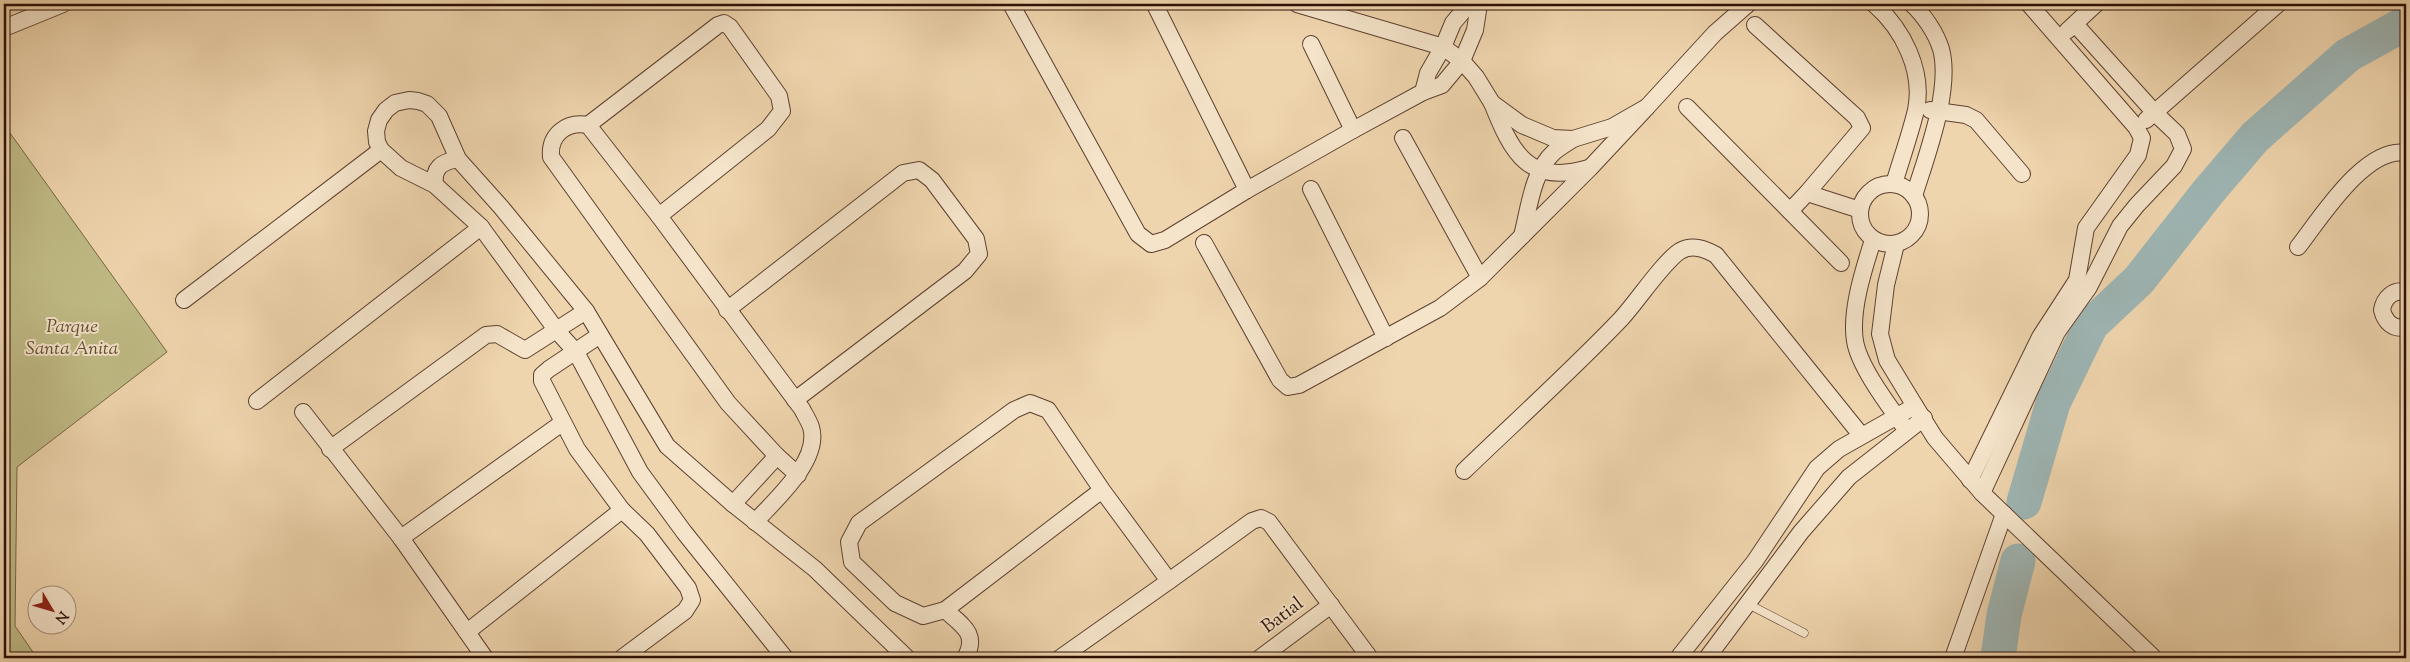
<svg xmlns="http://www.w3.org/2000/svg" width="2410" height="662" font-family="'Sorts Mill Goudy',serif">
<rect width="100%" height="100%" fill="#efd5ae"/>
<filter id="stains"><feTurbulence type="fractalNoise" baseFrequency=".004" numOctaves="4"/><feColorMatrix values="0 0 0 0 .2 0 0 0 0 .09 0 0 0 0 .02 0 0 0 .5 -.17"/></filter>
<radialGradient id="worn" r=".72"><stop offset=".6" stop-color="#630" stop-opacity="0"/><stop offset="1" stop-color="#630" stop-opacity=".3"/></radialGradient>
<path fill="#c0bb86" stroke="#766646" d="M10 133 167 352 17 467 15 626 37 658H4V137Z"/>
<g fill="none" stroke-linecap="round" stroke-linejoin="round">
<g stroke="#9eb6b5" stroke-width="35">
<path d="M2024 502 2053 403 2091 325 2139 280 2208 192 2255 137 2348 55 2406 23"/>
<path d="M1998 658 2004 615 2018 561"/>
</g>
<g stroke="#5d4130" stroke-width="9">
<path id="lane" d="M1748 604 1804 633"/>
</g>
<g stroke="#5d4130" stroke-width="18">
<g id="street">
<path d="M1011 4 1138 234 1151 244 1165 240 1247 190 1353 130 1423 92 1442 85 1462 61 1475 30 1479 4"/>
<path d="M1297 4 1443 47 1462 61 1476 77 1492 103 1522 125 1553 138 1573 139 1612 127 1647 107 1715 33 1748 4"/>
<path d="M1874 4C1903 29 1924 71 1916 110 1910 135 1901 160 1894 184"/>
<path d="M1912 4C1924 15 1936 33 1941 49 1952 90 1926 157 1914 196"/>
<path d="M1156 7 1247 190"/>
<path d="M1755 25 1857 118 1862 128 1807 193 1790 211"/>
<path d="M4 28 63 4"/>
<path d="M2067 31 2096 4"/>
<path d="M1311 44 1353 130"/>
<path d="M1423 92 1428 73 1443 47 1453 23 1469 4"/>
<path d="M1492 103C1512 153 1528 186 1589 168"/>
<path d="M1687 107 1841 263"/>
<path d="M1930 110 1966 115 1976 120 2022 174"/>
<path d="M2146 120 2278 4"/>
<path d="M588 125 718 25 724 23 730 27 779 96 782 111 768 129 659 216"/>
<path d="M1403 138 1480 278"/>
<circle cx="1890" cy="214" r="30"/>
<path d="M435 185C433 168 441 162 458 159"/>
<path d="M1311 189 1386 338"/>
<path d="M1807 193 1860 210"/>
<path d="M1522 236C1529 209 1532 172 1554 152 1560 147 1567 143 1573 139"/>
<path d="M1873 240C1864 268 1850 311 1855 341 1859 366 1887 403 1902 424"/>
<path d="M1204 243 1280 380 1288 387 1299 385 1440 308 1480 278 1590 168 1647 107"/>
<path d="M1896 244 1886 285 1880 334 1887 360 1915 406 1935 438 1982 493 2154 658"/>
<path d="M2298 247C2320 219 2366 145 2406 153"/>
<path d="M2406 292C2393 289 2384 298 2382 310 2385 322 2393 330 2406 327"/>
<path d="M184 300 381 150"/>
<path d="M727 310 903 173 919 170 932 180 976 239 979 254 965 271 795 400"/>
<path d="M600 335 549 369 542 375V381L577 449 622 510 647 534 688 588 692 600 685 611 622 658"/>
<path d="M257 401 481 227"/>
<path d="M303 412 401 538 485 658"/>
<path d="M330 449 486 335 497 334 525 350 586 311"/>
<path d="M1464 471C1516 421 1570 372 1620 320 1637 302 1662 263 1680 251 1693 244 1705 249 1716 255L1861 435"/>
<path d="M1970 480 2040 337 2077 280 2086 228 2138 155 2142 138 2136 127 2029 4"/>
<path d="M1982 493 2057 332 2089 287 2120 226 2137 205 2174 166 2183 149 2177 134 2155 113 2075 24"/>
<path d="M733 504 777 456"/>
<path d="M755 522C775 500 821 460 811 427 809 421 805 415 802 409L659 216 588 125C566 121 549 135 551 157L728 403 777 456 798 475"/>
<path d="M401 538 562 423"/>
<path d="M1169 581 1252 521 1261 518 1269 522 1370 658"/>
<path d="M945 610C962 625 979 634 965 658"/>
<path d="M467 632 622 510"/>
<path d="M785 658 684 532 640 472 576 352 557 331 481 227 435 185 401 168 381 150 377 142 376 131 379 120 386 110 395 103 409 100 418 101 427 104 439 116 458 159 501 207 586 311 667 446 733 504 815 569 907 658"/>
<path d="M1060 658 1169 581 1102 490 1048 410 1030 403 1014 410 859 523 849 542 852 562 895 603 923 616 945 610 1102 490"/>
<path d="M1260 658 1331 605"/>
<path d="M1678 658 1755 561 1817 468 1839 449 1915 406"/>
<path d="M1707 658 1801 532 1849 477 1924 418"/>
<path d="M1953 658 2004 514"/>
</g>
</g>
<use href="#lane" stroke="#f5e4ca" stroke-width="8"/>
<use href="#street" stroke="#f5e4ca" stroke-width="16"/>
</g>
<g text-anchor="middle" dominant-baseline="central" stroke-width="4" stroke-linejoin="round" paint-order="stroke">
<g font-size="19" font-style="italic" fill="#604c33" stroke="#f5e4ca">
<text x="72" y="327">Parque<tspan x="72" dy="22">Santa Anita</tspan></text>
</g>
<g font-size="19" fill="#2c1006" stroke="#f5e4ca">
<text transform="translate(1283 616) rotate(-37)">Batial</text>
</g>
</g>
<rect width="2410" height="662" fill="none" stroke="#efd5ae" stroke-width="20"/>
<rect x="5" y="5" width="2400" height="652" fill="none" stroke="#2c1006" stroke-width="2.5"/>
<rect x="10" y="10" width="2390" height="642" fill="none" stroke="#2c1006"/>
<g transform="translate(52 610) rotate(128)"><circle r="24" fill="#f5e4ca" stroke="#a58f7c"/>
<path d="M0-4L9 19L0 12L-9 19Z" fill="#8f2418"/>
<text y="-8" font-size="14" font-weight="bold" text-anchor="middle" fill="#2c1006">N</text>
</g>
<rect width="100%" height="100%" filter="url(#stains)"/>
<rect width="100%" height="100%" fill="url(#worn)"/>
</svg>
